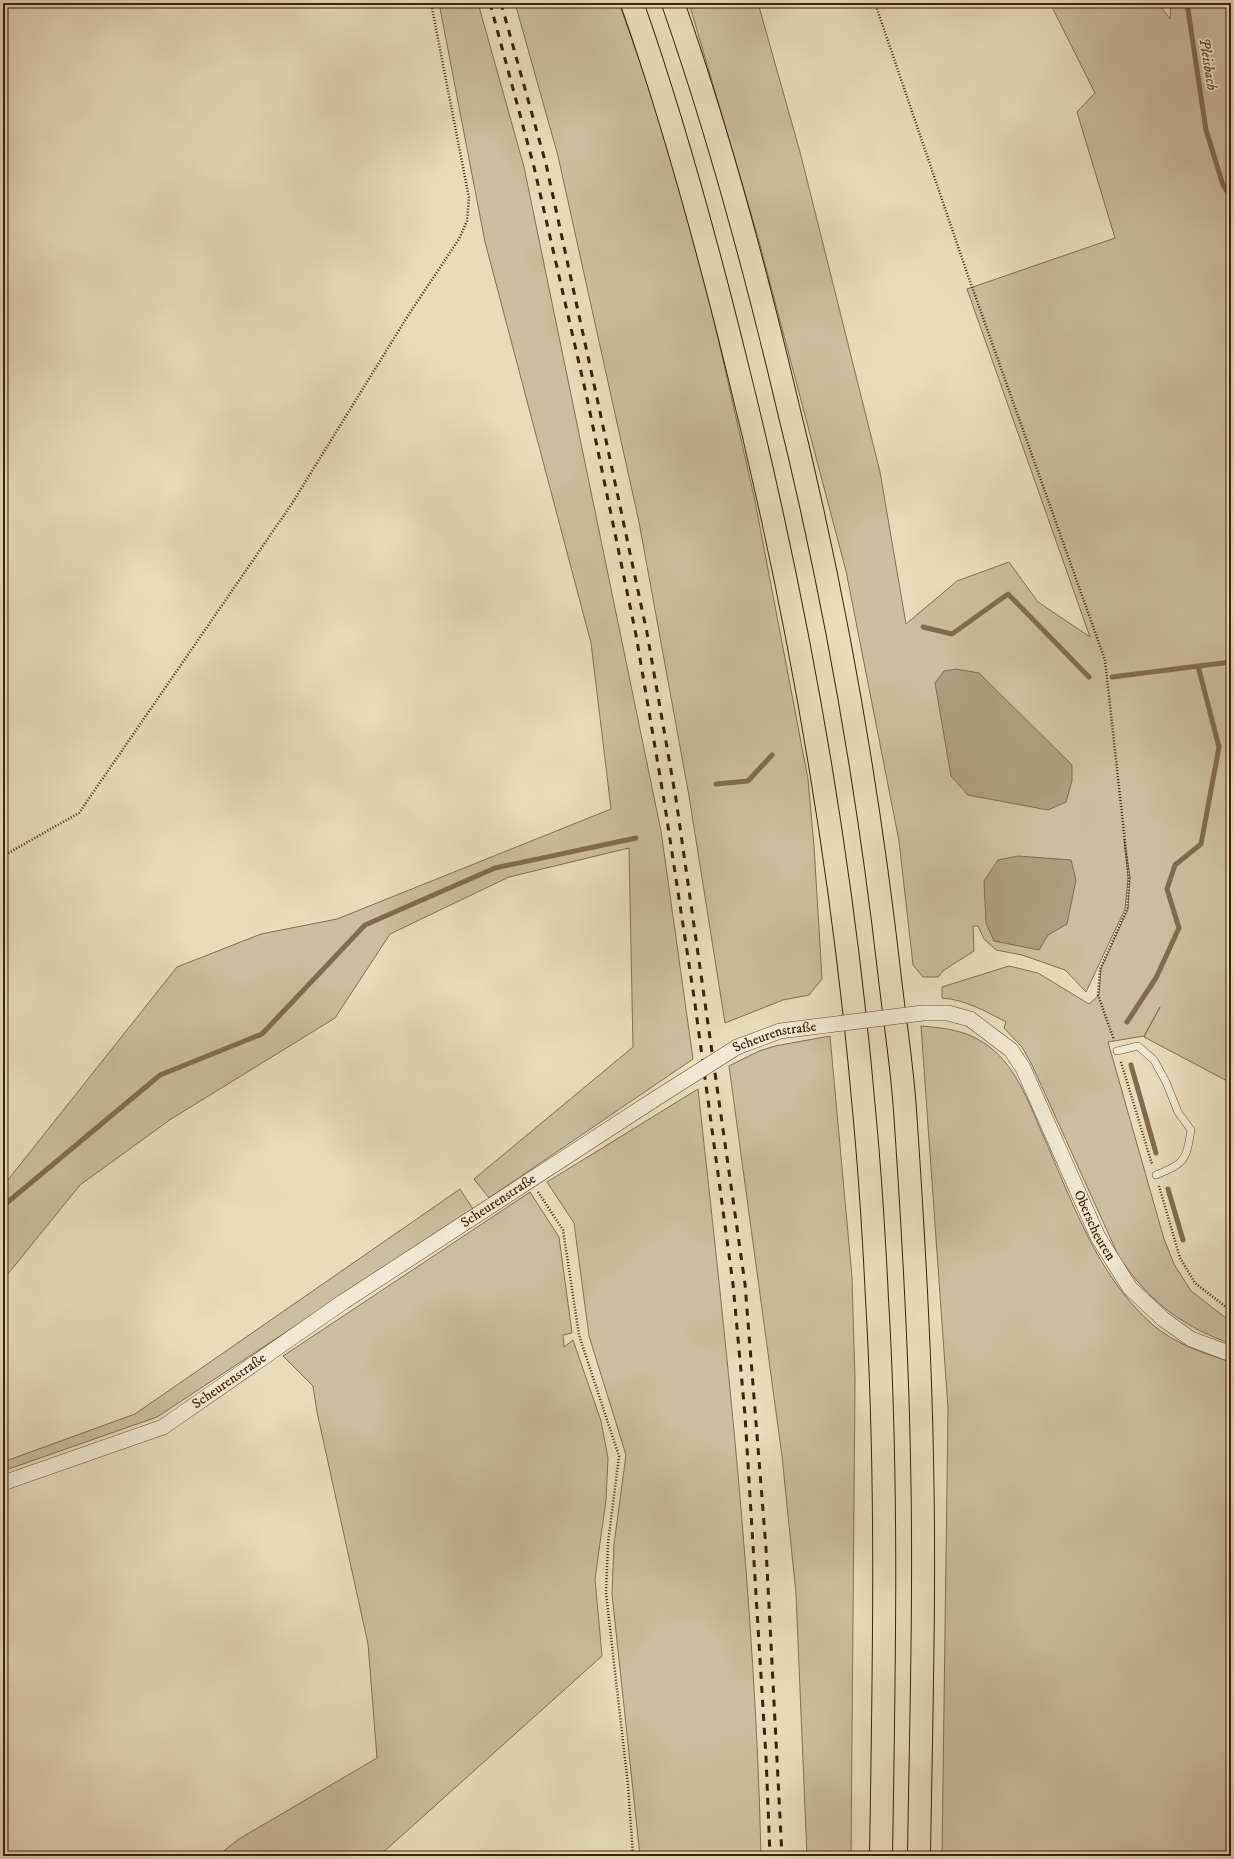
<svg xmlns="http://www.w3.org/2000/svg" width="1234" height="1859" font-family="'IM FELL DW Pica',serif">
<rect width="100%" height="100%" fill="#e8dcbd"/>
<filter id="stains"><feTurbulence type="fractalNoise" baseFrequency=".005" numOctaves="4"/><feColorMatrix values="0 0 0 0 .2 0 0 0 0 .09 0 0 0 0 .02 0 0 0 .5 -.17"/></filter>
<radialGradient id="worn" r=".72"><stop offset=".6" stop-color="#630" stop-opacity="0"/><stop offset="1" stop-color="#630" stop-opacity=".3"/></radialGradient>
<g fill="#cbbd9f" stroke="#847054">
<path d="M439 3H478L524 167 661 831 693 1059 489 1198 474 1179 633 1047 629 848 509 877 390 934 335 1018 171 1119 80 1185 3 1280V1186L177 967 261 934 337 919 611 809 591 643 485 242Z"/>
<path d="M515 3H619L674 158 708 294 755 501 808 779 814 846 822 979 809 995 783 1000 725 1023 689 796 639 522 558 156Z"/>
<path d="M689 3H758L800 152 880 472 906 624 957 581 1009 562 1038 602 1090 637 967 289 1115 238 1077 112 1095 93 1050 3H1158L1170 19 1171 3H1231V1083L1144 1037 1160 1007 1144 1036 1108 1042 1164 1239 1174 1264 1191 1291 1231 1322V1344C1180 1325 1150 1302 1119 1257L1032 1065 1022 1047 1004 1028 1006 1022C985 1011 966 1000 942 998V987L1009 966 1038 973 1089 1004 1099 995 1101 969 1128 909 1130 877 1124 839 1128 878 1125 909 1086 992 1065 970 1022 955 996 950 984 939 978 926H973L974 951 944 970 938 977H923L913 965 899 841 846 571 759 241Z"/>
<path d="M921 1026C944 1028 965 1030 984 1043 1015 1063 1028 1101 1042 1133 1072 1200 1096 1275 1153 1325 1175 1344 1203 1353 1231 1362V1856H942L948 1408Z"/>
<path d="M830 1036 852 1277 855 1380 851 1856H807L796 1594 782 1456 729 1066 759 1051 775 1046Z"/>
<path d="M698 1089C726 1344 755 1599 761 1856H640L612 1594 614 1544 626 1455 589 1336 574 1223 547 1182Z"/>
<path d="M460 1189 473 1209 157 1417 3 1471V1462L135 1414Z"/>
<path d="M530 1192 559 1237 572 1333 563 1335 564 1347 573 1340 601 1421 608 1458 606 1500 595 1579 602 1656 379 1856H217L239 1839 377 1758 368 1644 317 1412 313 1386 283 1356Z"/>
</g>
<g fill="#ae9d80" stroke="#816c51">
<path d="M956 669 979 673 1072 765V781L1066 802 1048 810 968 795 951 776 935 683 944 671Z"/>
<path d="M1018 856 1071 860 1076 880 1067 924 1048 935 1039 950 994 941 986 923 984 881 998 860Z"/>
</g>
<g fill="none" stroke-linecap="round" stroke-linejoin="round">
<g stroke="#816c51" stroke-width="5">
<path d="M1187 3 1206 130 1223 185 1231 197"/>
<path d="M923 627 952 634 1008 594 1089 677"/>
<path d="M1112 677 1231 662"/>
<path d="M716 784 748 781 772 755"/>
<path d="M1127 1022 1156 978 1179 928 1167 889 1175 865 1201 844 1219 747 1198 666"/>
<path d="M1131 1065 1156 1153"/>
<path d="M1168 1189 1183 1240"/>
<path d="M3 1206 160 1075 262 1034 365 925 495 868 636 838"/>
</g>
<g stroke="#685137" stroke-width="8">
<path id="service" d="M1117 1051 1138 1046 1154 1060 1166 1082 1178 1112 1191 1130C1186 1161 1185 1163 1156 1175"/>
</g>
<g stroke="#685137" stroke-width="16">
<g id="minor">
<path id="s1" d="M970 1019 1011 1050 1023 1068 1098 1237 1130 1288 1163 1319 1191 1339 1231 1354"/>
<path id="s2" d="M3 1483 163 1427 343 1302 652 1101"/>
</g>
</g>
<g stroke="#3d230a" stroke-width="24">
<g id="motorway">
<path d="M632 3C674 122 707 244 737 366 798 610 842 859 864 1110 870 1173 874 1236 877 1299 888 1484 884 1670 881 1856"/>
<path d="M673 3C719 134 755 268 787 403 834 592 868 785 890 979 895 1022 902 1066 905 1110 913 1226 920 1343 922 1459 925 1591 921 1724 919 1856"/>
</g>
</g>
<g stroke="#3d230a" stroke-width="2.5" stroke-dasharray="1 2" stroke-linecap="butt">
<path d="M875 3 966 270 1105 660 1129 878 1127 909 1100 969 1098 995 1114 1040"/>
<path d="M3 856 79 813 291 505 409 314 459 239 467 221 469 198 431 3"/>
<path d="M1121 1062 1152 1164"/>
<path d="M1159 1186 1180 1258 1195 1283 1231 1311"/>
<path d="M538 1192 563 1230 579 1335 619 1456 608 1543 606 1593 628 1785 633 1856"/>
</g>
<use href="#service" stroke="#f0e8d4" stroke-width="7"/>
<use href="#minor" stroke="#f0e8d4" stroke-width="15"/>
<use href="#motorway" stroke="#e8dcbd" stroke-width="22"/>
<g stroke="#3d230a" stroke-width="3" stroke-dasharray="7 7" stroke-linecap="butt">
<path d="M490 3 534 167 587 398 636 635 664 800 694 997 733 1284 745 1415 766 1757 770 1856"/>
<path d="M501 3 546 164 597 398 647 633 676 799 745 1284 766 1548 782 1856"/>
</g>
<g stroke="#685137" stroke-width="16" stroke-linecap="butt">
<g id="minor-bridge">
<path id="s3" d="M652 1101 737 1047 780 1031 923 1013H948L970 1019"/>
</g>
</g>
<use href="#minor-bridge" stroke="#f0e8d4" stroke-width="15"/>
</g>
<g text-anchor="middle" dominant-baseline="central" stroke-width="3.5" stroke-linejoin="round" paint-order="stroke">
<g font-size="14" fill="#3d230a" stroke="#f0e8d4">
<text stroke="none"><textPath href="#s3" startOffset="140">Scheurenstraße</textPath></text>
<text stroke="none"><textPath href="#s2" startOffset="574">Scheurenstraße</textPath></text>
<text stroke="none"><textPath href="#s1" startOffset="246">Oberscheuren</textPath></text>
<text stroke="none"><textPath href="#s2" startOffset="250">Scheurenstraße</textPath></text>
</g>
<g font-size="15" font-style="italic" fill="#5f482d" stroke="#f0e8d4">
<text transform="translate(1208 64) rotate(81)">Pleisbach</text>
</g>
</g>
<rect width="1234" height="1859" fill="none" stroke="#e8dcbd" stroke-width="16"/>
<rect x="4" y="4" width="1226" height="1851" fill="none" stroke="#3d230a" stroke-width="2"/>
<rect x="8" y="8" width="1218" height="1843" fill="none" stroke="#3d230a"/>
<rect width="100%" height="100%" filter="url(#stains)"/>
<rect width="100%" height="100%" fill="url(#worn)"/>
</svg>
